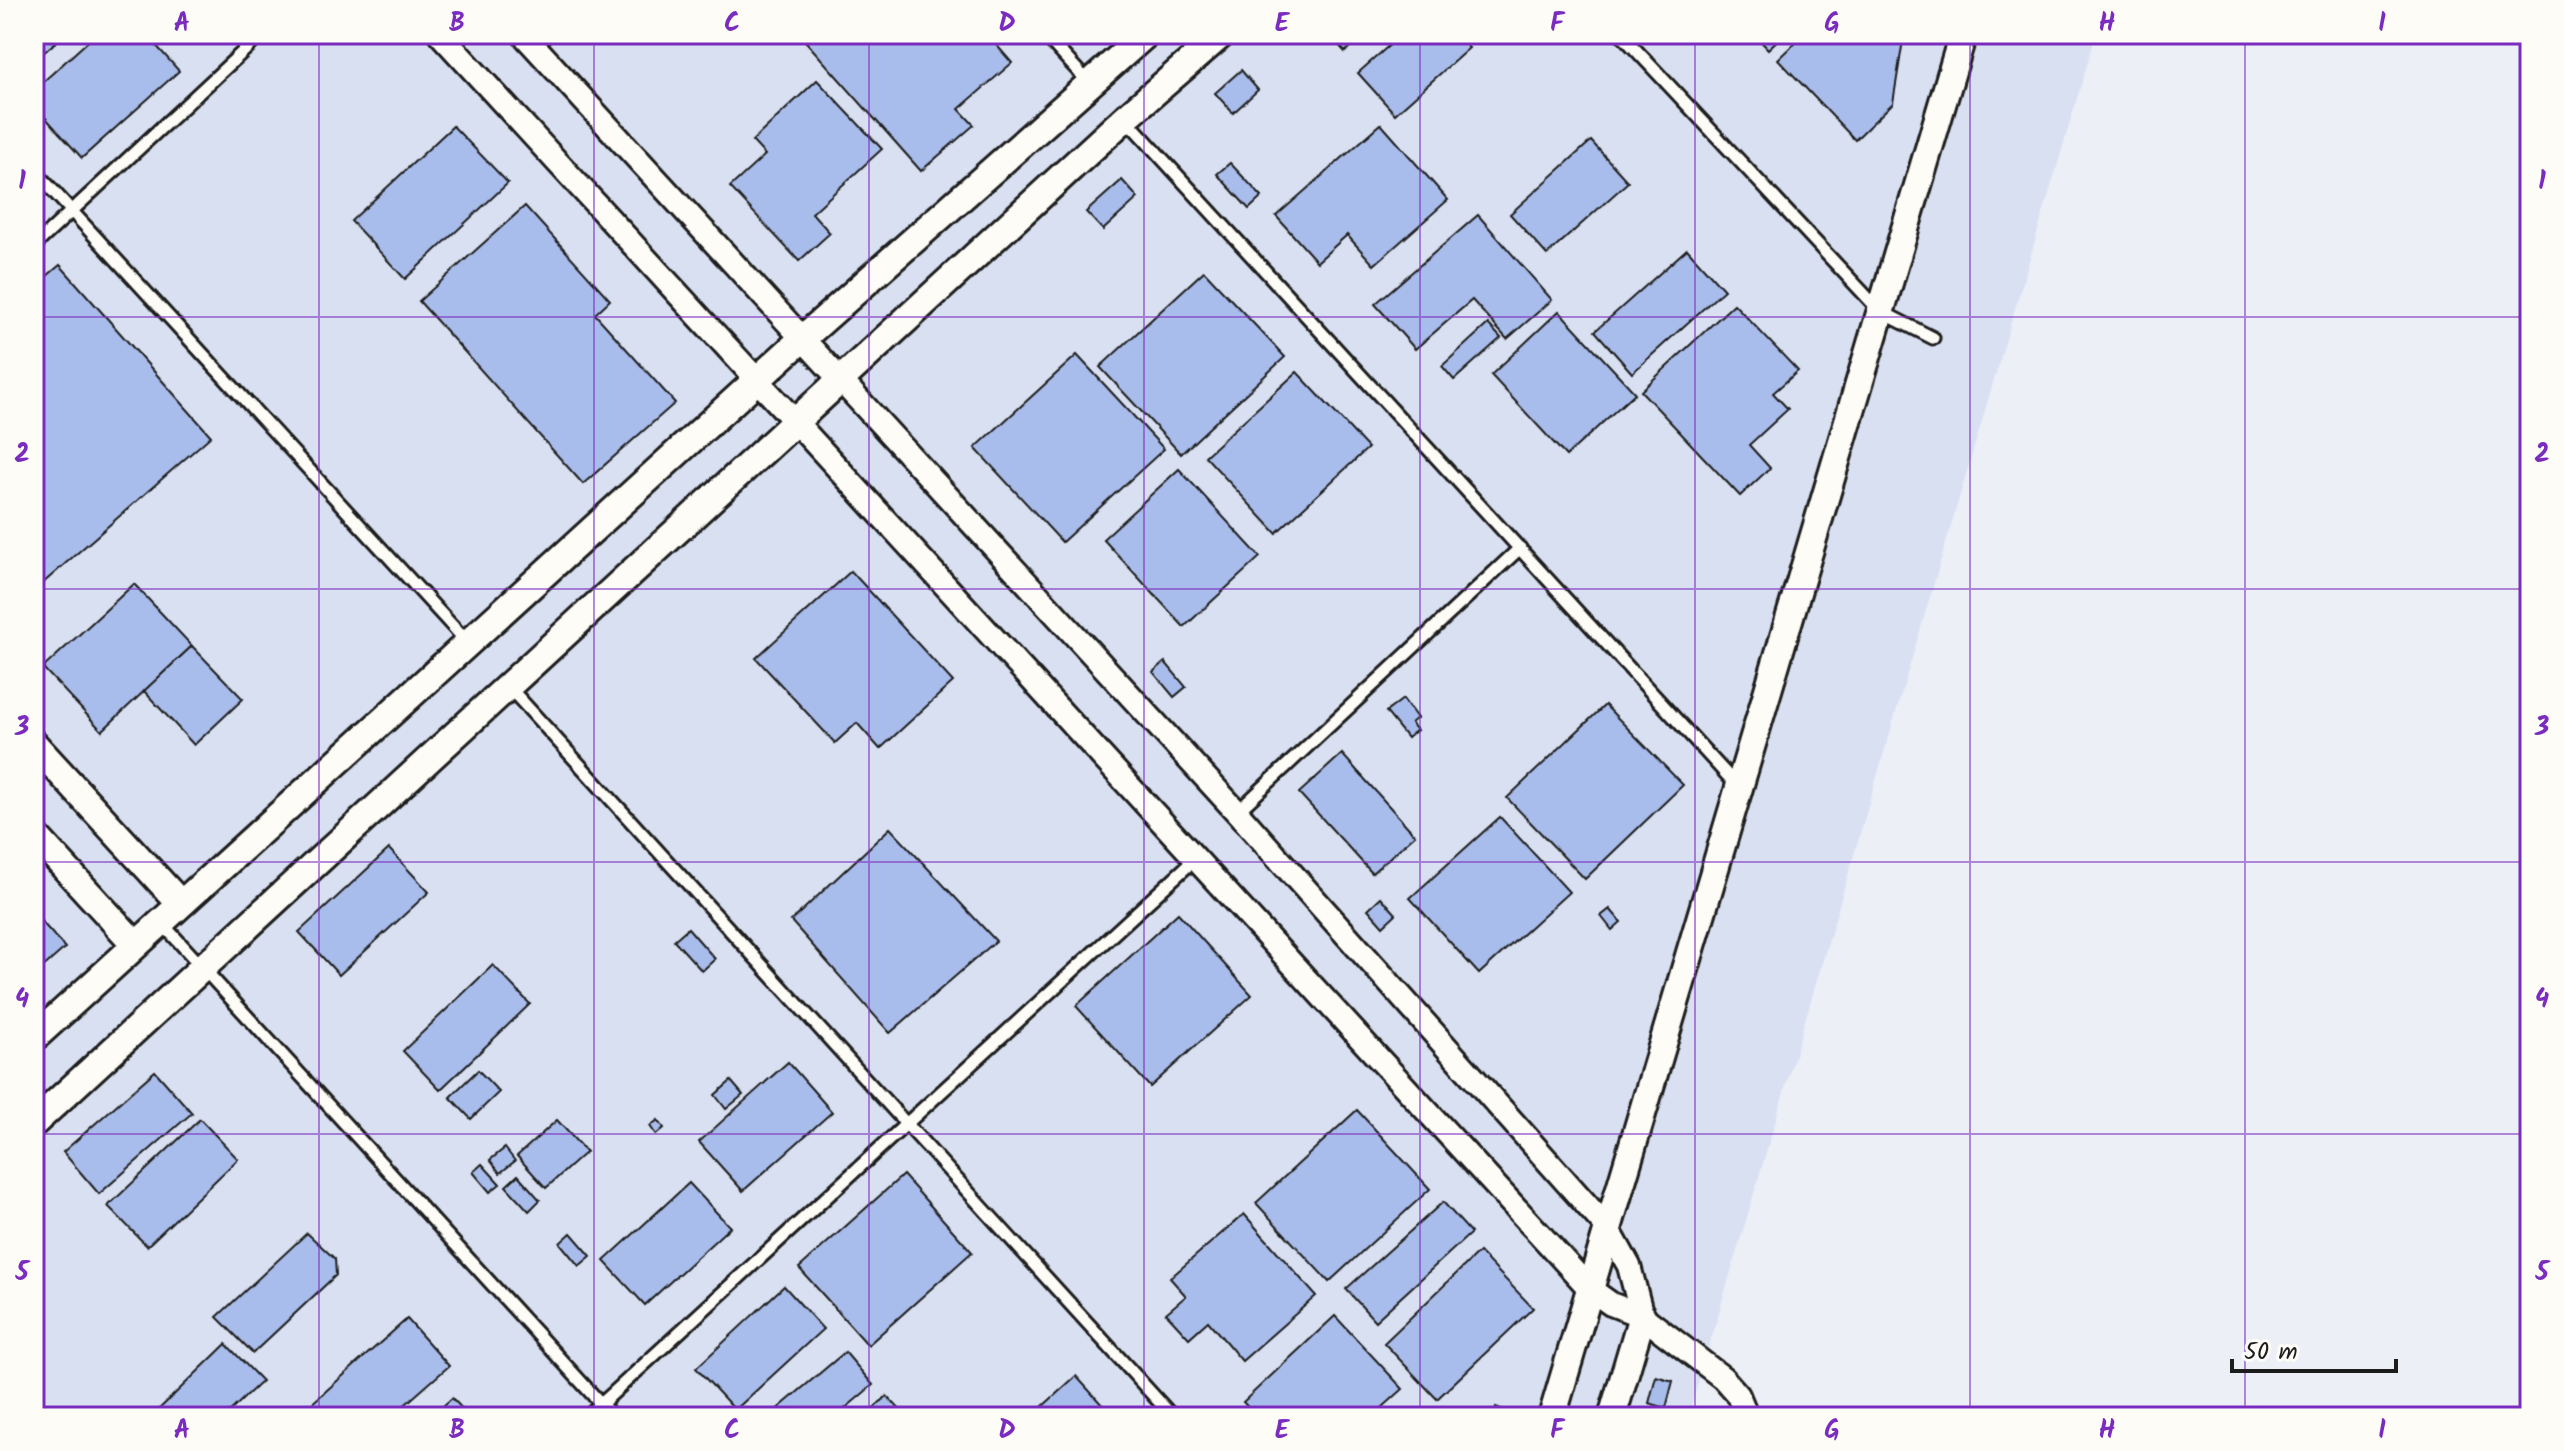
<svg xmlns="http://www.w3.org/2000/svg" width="2564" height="1451" font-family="Kalam,sans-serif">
<rect width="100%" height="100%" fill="#eceff5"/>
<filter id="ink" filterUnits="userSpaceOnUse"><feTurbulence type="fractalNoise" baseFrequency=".0125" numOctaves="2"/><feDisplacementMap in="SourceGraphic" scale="16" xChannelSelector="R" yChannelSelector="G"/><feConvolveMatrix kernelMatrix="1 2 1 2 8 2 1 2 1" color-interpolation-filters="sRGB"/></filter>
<g filter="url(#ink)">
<path fill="#d8e0f2" d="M34 34H2096L1688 1417H34Z"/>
<g fill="#a9bdec" stroke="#1c1c1c" stroke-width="2">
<path d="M34 34H65L34 61Z"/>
<path d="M96 34H146L179 71 82 158 34 105V90Z"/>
<path d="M799 34H987L1012 63 959 109 974 125 921 171Z"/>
<path d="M1329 34H1366L1345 52Z"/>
<path d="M1402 34H1456L1469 48 1395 114 1358 73Z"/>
<path d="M1754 34H1784L1768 49Z"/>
<path d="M1804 34H1904L1893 103 1855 140 1778 59Z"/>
<path d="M1241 70 1258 90 1233 113 1215 93Z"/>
<path d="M817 80 882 149 812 213 830 233 799 261 730 187 765 155 752 141Z"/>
<path d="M1381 124 1448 200 1374 265 1347 235 1317 262 1276 216Z"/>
<path d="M453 126 508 183 405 279 351 221Z"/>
<path d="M1591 141 1628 182 1547 255 1510 214Z"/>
<path d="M1230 163 1262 197 1249 209 1217 174Z"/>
<path d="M1122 180 1138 198 1103 230 1086 212Z"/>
<path d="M525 206 610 300 595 314 675 403 583 484 419 301Z"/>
<path d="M1478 215 1552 300 1507 339 1472 300 1415 349 1375 304Z"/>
<path d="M1687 249 1724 290 1632 373 1595 331Z"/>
<path d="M60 265 211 436 34 591V287Z"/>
<path d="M1204 271 1285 357 1181 454 1100 367Z"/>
<path d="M1734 304 1798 371 1773 393 1788 409 1749 445 1770 468 1740 496 1641 391Z"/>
<path d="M1559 311 1635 393 1566 456 1491 375Z"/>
<path d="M1488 324 1501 338 1454 380 1442 366Z"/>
<path d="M1077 355 1164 449 1062 542 975 448Z"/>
<path d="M1297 372 1368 448 1276 533 1205 456Z"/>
<path d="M1179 469 1260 557 1184 627 1103 539Z"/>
<path d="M851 571 953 682 880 749 857 723 835 743 756 658Z"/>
<path d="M134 584 192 646 102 731 43 668Z"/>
<path d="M192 646 243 699 194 745 144 691Z"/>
<path d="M1165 662 1186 687 1174 697 1153 672Z"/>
<path d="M1403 699 1417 718 1411 723 1417 730 1407 738 1386 712Z"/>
<path d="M1605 705 1683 785 1585 879 1507 798Z"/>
<path d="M1342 754 1415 835 1372 873 1299 793Z"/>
<path d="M1500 817 1569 892 1479 974 1410 898Z"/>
<path d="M890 828 996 941 890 1033 791 921Z"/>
<path d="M389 849 429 892 339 975 299 932Z"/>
<path d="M1381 897 1396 914 1383 926 1368 909Z"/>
<path d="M1610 909 1621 922 1612 930 1601 916Z"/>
<path d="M34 913 65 948 34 975Z"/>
<path d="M1178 913 1252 995 1150 1087 1076 1006Z"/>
<path d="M688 928 715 959 702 971 674 940Z"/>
<path d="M493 965 530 1004 440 1090 403 1051Z"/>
<path d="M788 1062 832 1112 743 1191 699 1142Z"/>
<path d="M478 1070 499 1092 471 1119 450 1097Z"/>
<path d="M155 1071 192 1113 99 1194 63 1152Z"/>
<path d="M731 1081 743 1095 726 1109 715 1095Z"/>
<path d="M1357 1110 1430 1189 1329 1282 1256 1203Z"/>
<path d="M200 1119 238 1159 147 1246 108 1206Z"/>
<path d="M557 1120 586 1152 546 1188 517 1156Z"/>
<path d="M658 1120 664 1128 656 1135 650 1126Z"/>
<path d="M505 1148 515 1161 500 1173 490 1160Z"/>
<path d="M482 1164 500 1184 490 1192 473 1172Z"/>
<path d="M518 1175 540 1200 529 1211 506 1186Z"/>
<path d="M903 1175 972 1252 868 1345 799 1268Z"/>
<path d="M689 1183 730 1227 645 1305 604 1261Z"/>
<path d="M1443 1202 1471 1233 1375 1321 1346 1289Z"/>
<path d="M1244 1214 1316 1296 1242 1361 1208 1321 1189 1338 1166 1313 1186 1296 1170 1278Z"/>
<path d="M307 1233 335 1259 336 1275 253 1353 217 1317Z"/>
<path d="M571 1233 591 1256 579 1266 560 1243Z"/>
<path d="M1479 1252 1533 1308 1437 1399 1384 1343Z"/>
<path d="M784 1286 823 1329 735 1410 696 1368Z"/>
<path d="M1335 1316 1403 1389 1372 1417H1257L1243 1402Z"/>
<path d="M407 1319 449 1366 391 1417H303L300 1414Z"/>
<path d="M226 1344 262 1381 224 1417H151Z"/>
<path d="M845 1352 873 1385 835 1417H768Z"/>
<path d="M1076 1376 1113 1417H1031Z"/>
<path d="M1656 1376 1673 1381 1666 1408 1649 1403Z"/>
<path d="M887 1396 907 1417H864Z"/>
<path d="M452 1398 470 1417H431Z"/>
<path d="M1496 1407 1508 1412 1507 1417H1493Z"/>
</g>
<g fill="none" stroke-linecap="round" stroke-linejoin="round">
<g stroke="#1c1c1c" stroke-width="17">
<g id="service">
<path d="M1044 34 1090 84"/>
<path d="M1621 34 1880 311 1933 338"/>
<path d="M1125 118 1739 788"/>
<path d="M34 170 467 642"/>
<path d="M34 246 262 34"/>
<path d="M508 686 1173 1417"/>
<path d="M1237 812 1520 548"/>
<path d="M160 921 613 1417"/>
<path d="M34 1411 39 1417"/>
<path d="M587 1417 1195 859"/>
</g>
</g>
<g stroke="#1c1c1c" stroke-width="28">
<g id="minor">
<path d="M440 34 1590 1289 1611 1304 1642 1316 1723 1378 1738 1395 1747 1417"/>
<path d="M523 34 1237 812 1609 1230 1629 1266 1642 1316"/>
</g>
</g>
<g stroke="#1c1c1c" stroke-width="32">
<g id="tertiary">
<path d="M34 744 180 903"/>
<path d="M34 834 135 944"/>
<path d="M34 1038 802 339 1146 34"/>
<path d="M34 1123 1125 118 1222 34"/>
<path d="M1552 1417 1963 34"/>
<path d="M1612 1417 1642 1316"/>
</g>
</g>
<use href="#service" stroke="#fdfcf7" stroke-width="11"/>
<use href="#minor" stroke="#fdfcf7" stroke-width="22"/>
<use href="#tertiary" stroke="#fdfcf7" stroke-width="26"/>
</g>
</g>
<path fill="none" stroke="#7b2cbf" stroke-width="2" stroke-opacity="0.55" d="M319 34V1417M594 34V1417M869 34V1417M1144 34V1417M1420 34V1417M1695 34V1417M1970 34V1417M2245 34V1417M34 317H2530M34 589H2530M34 862H2530M34 1134H2530"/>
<rect width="2564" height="1451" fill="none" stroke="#fdfcf7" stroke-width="88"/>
<path d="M2232 1359v12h164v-12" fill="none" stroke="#1c1c1c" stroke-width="4"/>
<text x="2244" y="1359" font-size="24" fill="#1c1c1c" stroke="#fdfcf7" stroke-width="6" paint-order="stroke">50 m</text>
<rect x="44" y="44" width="2476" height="1363" fill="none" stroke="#7b2cbf" stroke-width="3"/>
<g font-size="26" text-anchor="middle" font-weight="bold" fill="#7b2cbf">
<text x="182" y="31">A</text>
<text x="457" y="31">B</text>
<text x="732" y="31">C</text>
<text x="1007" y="31">D</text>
<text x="1282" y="31">E</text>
<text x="1557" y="31">F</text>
<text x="1832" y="31">G</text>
<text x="2107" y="31">H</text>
<text x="2382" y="31">I</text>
<text x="22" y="189">1</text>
<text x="2542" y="189">1</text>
<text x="22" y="462">2</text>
<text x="2542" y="462">2</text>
<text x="22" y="735">3</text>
<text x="2542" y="735">3</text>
<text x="22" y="1007">4</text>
<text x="2542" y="1007">4</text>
<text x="22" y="1280">5</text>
<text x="2542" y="1280">5</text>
<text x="182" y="1438">A</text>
<text x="457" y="1438">B</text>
<text x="732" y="1438">C</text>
<text x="1007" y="1438">D</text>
<text x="1282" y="1438">E</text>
<text x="1557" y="1438">F</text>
<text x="1832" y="1438">G</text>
<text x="2107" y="1438">H</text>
<text x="2382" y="1438">I</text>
</g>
</svg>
